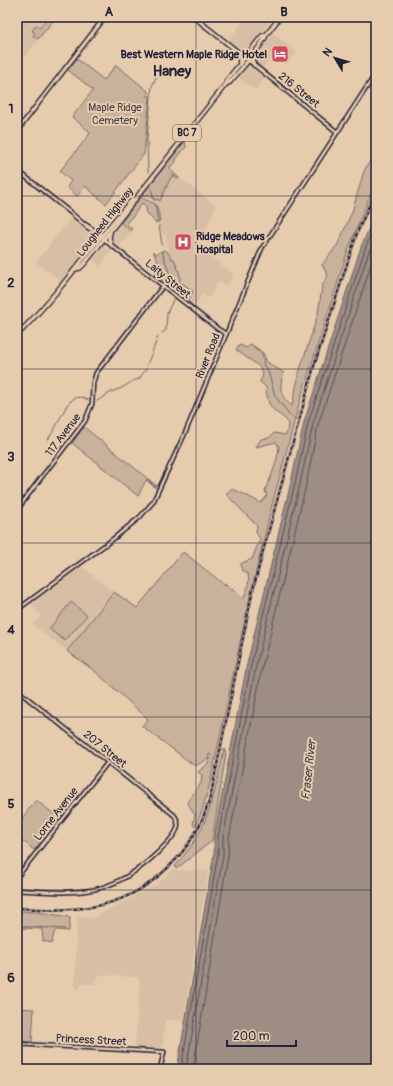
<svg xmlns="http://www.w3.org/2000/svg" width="393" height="1086" font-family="Pangolin,sans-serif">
<rect width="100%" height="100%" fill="#e6cbad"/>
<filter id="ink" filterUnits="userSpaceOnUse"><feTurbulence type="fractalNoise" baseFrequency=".025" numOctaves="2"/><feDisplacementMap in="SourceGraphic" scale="8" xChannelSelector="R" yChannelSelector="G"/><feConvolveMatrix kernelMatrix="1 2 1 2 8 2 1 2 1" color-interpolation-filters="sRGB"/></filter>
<g filter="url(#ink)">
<g fill="#d7bea4">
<path d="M17 17H57L25 56 17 49Z"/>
<path d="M247 17H274L245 52 243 53 228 41Z"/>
<path d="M273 33 296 52 286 65 273 55 262 69 254 62V58Z"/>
<path d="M248 64 265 78 255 90 238 77Z"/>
<path d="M166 167 216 206 198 247 234 275 227 286 219 280 209 298 203 294 193 307 173 290 174 269 166 237 161 230 159 216 154 202 144 195Z"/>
<path d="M71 218 94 237 95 239 61 281 36 262Z"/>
<path d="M121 222 132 230 119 247 111 239V233Z"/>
<path d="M103 246 112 250 100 266 91 259Z"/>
<path d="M81 566 114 592 67 651 33 625 41 616 40 613 30 604Z"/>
<path d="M173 870 208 871 183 1021 165 1020 162 1049 135 1048 140 981 138 977 98 975 94 984H81L80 989 75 988 77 915 91 919 156 885Z"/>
</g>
<g fill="#c9b29c" stroke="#766a6c">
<path d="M47 17H56L38 39 33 36 35 33 32 31 36 25 40 28Z"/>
<path d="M77 59 104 80 116 65 148 91V96H150V98L144 154 106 204 85 186 77 196 67 187 71 181 60 171 89 135 90 132 72 117 93 90 68 70Z"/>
<path d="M185 141 186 147 176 159V162L170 167V169L179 178 178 179 172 174 173 177H171L160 201 157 199V200H155L148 194 145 197 143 194Z"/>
<path d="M376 151V181L349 247 301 397 271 509 247 610 210 783 202 811 195 827 193 824 195 815 187 802 201 783 202 775 198 772 208 764 211 755 209 754 208 759 195 766 142 726 148 719 96 672 67 651 114 592 137 608 183 552 225 585V583L243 599C247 591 250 584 248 574L242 570 240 565 242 563 252 559 260 539 256 532 257 526 226 494 231 489C237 490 253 499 261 503L267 496 265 490C272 476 277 462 279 447L276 442 256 447 261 439 269 438 274 433 286 435C292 416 282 420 272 408 267 402 267 395 266 387L260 382 263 375 260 367 236 350 239 345 247 348 251 344 263 353 267 362 284 373C278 387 281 398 292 406L299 373 318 314 322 286 328 275 322 265 338 244 352 212 364 171Z"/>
<path d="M141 197C157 207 156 198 160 221L155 223C153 219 150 217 148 214 146 212 146 208 145 205L142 203 133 216 126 223 132 229 131 231 121 223Z"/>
<path d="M164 250 168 252 172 259H174L180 275V281L172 289 154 275 160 267 153 251 156 254Z"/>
<path d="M182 283 193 291 188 301 194 307 193 308 179 294Z"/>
<path d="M84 427 158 487 147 479 157 489 146 480 138 496 72 443Z"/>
<path d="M71 602 87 615 65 641 49 629Z"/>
<path d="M224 749 226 753 212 841 176 869 175 866C185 855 194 843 201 830 213 805 218 776 224 749Z"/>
<path d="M36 800 59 818 34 850 17 836V825Z"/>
<path d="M17 911 37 912 70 917 69 931 57 930 54 933 52 943 43 941 42 929 17 928Z"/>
<path d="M17 1008 34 1009 32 1042 17 1041Z"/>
</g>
<path fill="#9d8d83" stroke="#6c6266" d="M376 212V1069H177L214 854V837L247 664 291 482 304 422 361 247Z"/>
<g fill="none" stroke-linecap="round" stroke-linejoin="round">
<g stroke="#534d58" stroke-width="1">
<path d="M181 1069 218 854V837L251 665 295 483 308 423 365 249 376 222"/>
<path d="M186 1069 223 855V838L256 666 300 484 313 424 369 251 376 235"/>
<path d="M193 1069 228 856 229 838 262 668 306 485 318 425 376 250"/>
</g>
<g stroke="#6c6266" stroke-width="1">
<path d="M148 172 147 139 152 86 162 65"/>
<path d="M151 188 154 200"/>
<path d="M155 204 158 222"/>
<path d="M159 225 162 245"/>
<path d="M162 251 174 288"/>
<path d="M162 333 166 330 167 313 174 298"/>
<path d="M254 347 262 354 264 366 268 371 275 396 286 410 288 414 297 420"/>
<path d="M147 365 158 337"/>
<path d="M97 401C101 399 102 398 105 396 111 391 119 390 125 386 130 383 133 380 139 379L146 369"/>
<path d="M47 441 54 430 67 405 74 398 82 397 88 400"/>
<path d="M17 926 65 929"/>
</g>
<g stroke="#22223b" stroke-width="5.5">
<g id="tertiary">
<path d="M248 60 337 132"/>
<path d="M17 170 71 213 87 227 100 236"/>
<path d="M85 224 100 234 106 241 218 329 226 334"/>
<path d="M17 510 37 483 85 421 92 404 93 383 96 373 163 286"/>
<path d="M17 610 113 539 140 517 153 502 186 431 262 248 376 73"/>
<path d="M17 690 174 815C182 825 176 833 169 841 147 865 117 888 84 891 62 894 39 891 17 890"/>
<path d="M17 877 108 762"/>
<path d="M17 1044 164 1052 160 1069"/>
</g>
</g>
<g stroke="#22223b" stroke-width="6">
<g id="secondary">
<path d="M194 17 248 60"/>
<path d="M17 131 105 17"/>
</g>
</g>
<g stroke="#22223b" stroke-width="6">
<g id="trunk">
<path d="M239 53 240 63"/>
<path d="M251 56 254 65"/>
<path d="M226 84 227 80 262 36 266 35 280 17"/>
<path d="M110 233 109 238 111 245"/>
<path d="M75 269 80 268 85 263 226 84 230 82C239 71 262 47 266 35"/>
<path d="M17 335C60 293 93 243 133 199"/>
</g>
</g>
<use href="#tertiary" stroke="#e6cbad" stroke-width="2.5"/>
<use href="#secondary" stroke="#e6cbad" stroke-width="3"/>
<use href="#trunk" stroke="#e6cbad" stroke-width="3.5"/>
<g stroke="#22223b" stroke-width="2.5">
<path id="rail" d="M17 908C41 909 66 911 91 907 149 898 197 850 211 794L252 594 262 555 314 366 357 233 376 190"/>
</g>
<use href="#rail" stroke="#e6cbad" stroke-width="1" stroke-dasharray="3" stroke-linecap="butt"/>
</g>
</g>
<path fill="none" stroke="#22223b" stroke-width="1" stroke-opacity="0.55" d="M196 17V1069M17 196H376M17 369H376M17 543H376M17 717H376M17 890H376"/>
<defs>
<g id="hotel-square" transform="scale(0.9)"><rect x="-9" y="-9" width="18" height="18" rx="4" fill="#d1495b" stroke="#e6cbad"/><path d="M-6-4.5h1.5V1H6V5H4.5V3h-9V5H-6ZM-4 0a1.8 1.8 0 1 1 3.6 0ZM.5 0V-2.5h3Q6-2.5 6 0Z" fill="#fff"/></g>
<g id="hospital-square" transform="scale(0.9)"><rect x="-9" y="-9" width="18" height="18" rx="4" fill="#d1495b" stroke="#e6cbad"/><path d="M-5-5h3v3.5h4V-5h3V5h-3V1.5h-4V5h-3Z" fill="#fff"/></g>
</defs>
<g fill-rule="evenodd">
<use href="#hotel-square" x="280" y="54"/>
<use href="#hospital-square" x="183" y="242"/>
</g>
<g text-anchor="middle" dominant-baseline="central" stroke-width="4" stroke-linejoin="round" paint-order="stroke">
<rect fill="#e6cbad" stroke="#5d555d" stroke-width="1" x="173" y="125" width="28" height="16" rx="3"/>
<g font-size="10" font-weight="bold" fill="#22223b">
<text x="187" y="133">BC 7</text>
</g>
<g font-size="11" font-weight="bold" fill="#22223b" stroke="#e6cbad" text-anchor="end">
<text x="267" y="54">Best Western Maple Ridge Hotel</text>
<text x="196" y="236" text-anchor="start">Ridge Meadows<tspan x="196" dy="13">Hospital</tspan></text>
</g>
<g font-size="11" fill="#22223b" stroke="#e6cbad">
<text transform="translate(299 90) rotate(39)">216 Street</text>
<text transform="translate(105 222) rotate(-52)">Lougheed Highway</text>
<text transform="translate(168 279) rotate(39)">Laity Street</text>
<text transform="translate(208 356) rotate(-68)">River Road</text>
<text transform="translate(63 435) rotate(-53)">117 Avenue</text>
<text transform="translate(105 749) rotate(39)">207 Street</text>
<text transform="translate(56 814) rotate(-52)">Lorne Avenue</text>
<text transform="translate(91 1040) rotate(3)">Princess Street</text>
</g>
<g font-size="11" fill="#433f4e" stroke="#e6cbad">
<text x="115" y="107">Maple Ridge<tspan x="115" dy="13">Cemetery</tspan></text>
</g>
<g font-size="12" font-style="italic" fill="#413d4d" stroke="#e6cbad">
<text transform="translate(309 770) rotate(-84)">Fraser River</text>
</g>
<g font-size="15" font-weight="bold" fill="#22223b" stroke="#e6cbad">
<text x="172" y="71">Haney</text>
</g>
</g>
<rect width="393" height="1086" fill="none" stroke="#e6cbad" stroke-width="44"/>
<g transform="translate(335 58) rotate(308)" stroke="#e6cbad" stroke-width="3" paint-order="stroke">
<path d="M0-3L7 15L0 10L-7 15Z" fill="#22223b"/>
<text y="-6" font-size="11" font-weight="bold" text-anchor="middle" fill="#22223b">N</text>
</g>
<path d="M227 1040v6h69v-6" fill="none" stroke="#22223b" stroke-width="2"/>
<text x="233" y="1040" font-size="12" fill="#22223b" stroke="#e6cbad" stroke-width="3" paint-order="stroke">200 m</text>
<rect x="22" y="22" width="349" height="1042" fill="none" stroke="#22223b" stroke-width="1.5"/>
<g font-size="13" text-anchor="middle" font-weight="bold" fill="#22223b">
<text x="109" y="16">A</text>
<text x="284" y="16">B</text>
<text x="11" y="113">1</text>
<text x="11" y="287">2</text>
<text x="11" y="461">3</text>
<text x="11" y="634">4</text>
<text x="11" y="808">5</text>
<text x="11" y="982">6</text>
</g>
</svg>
